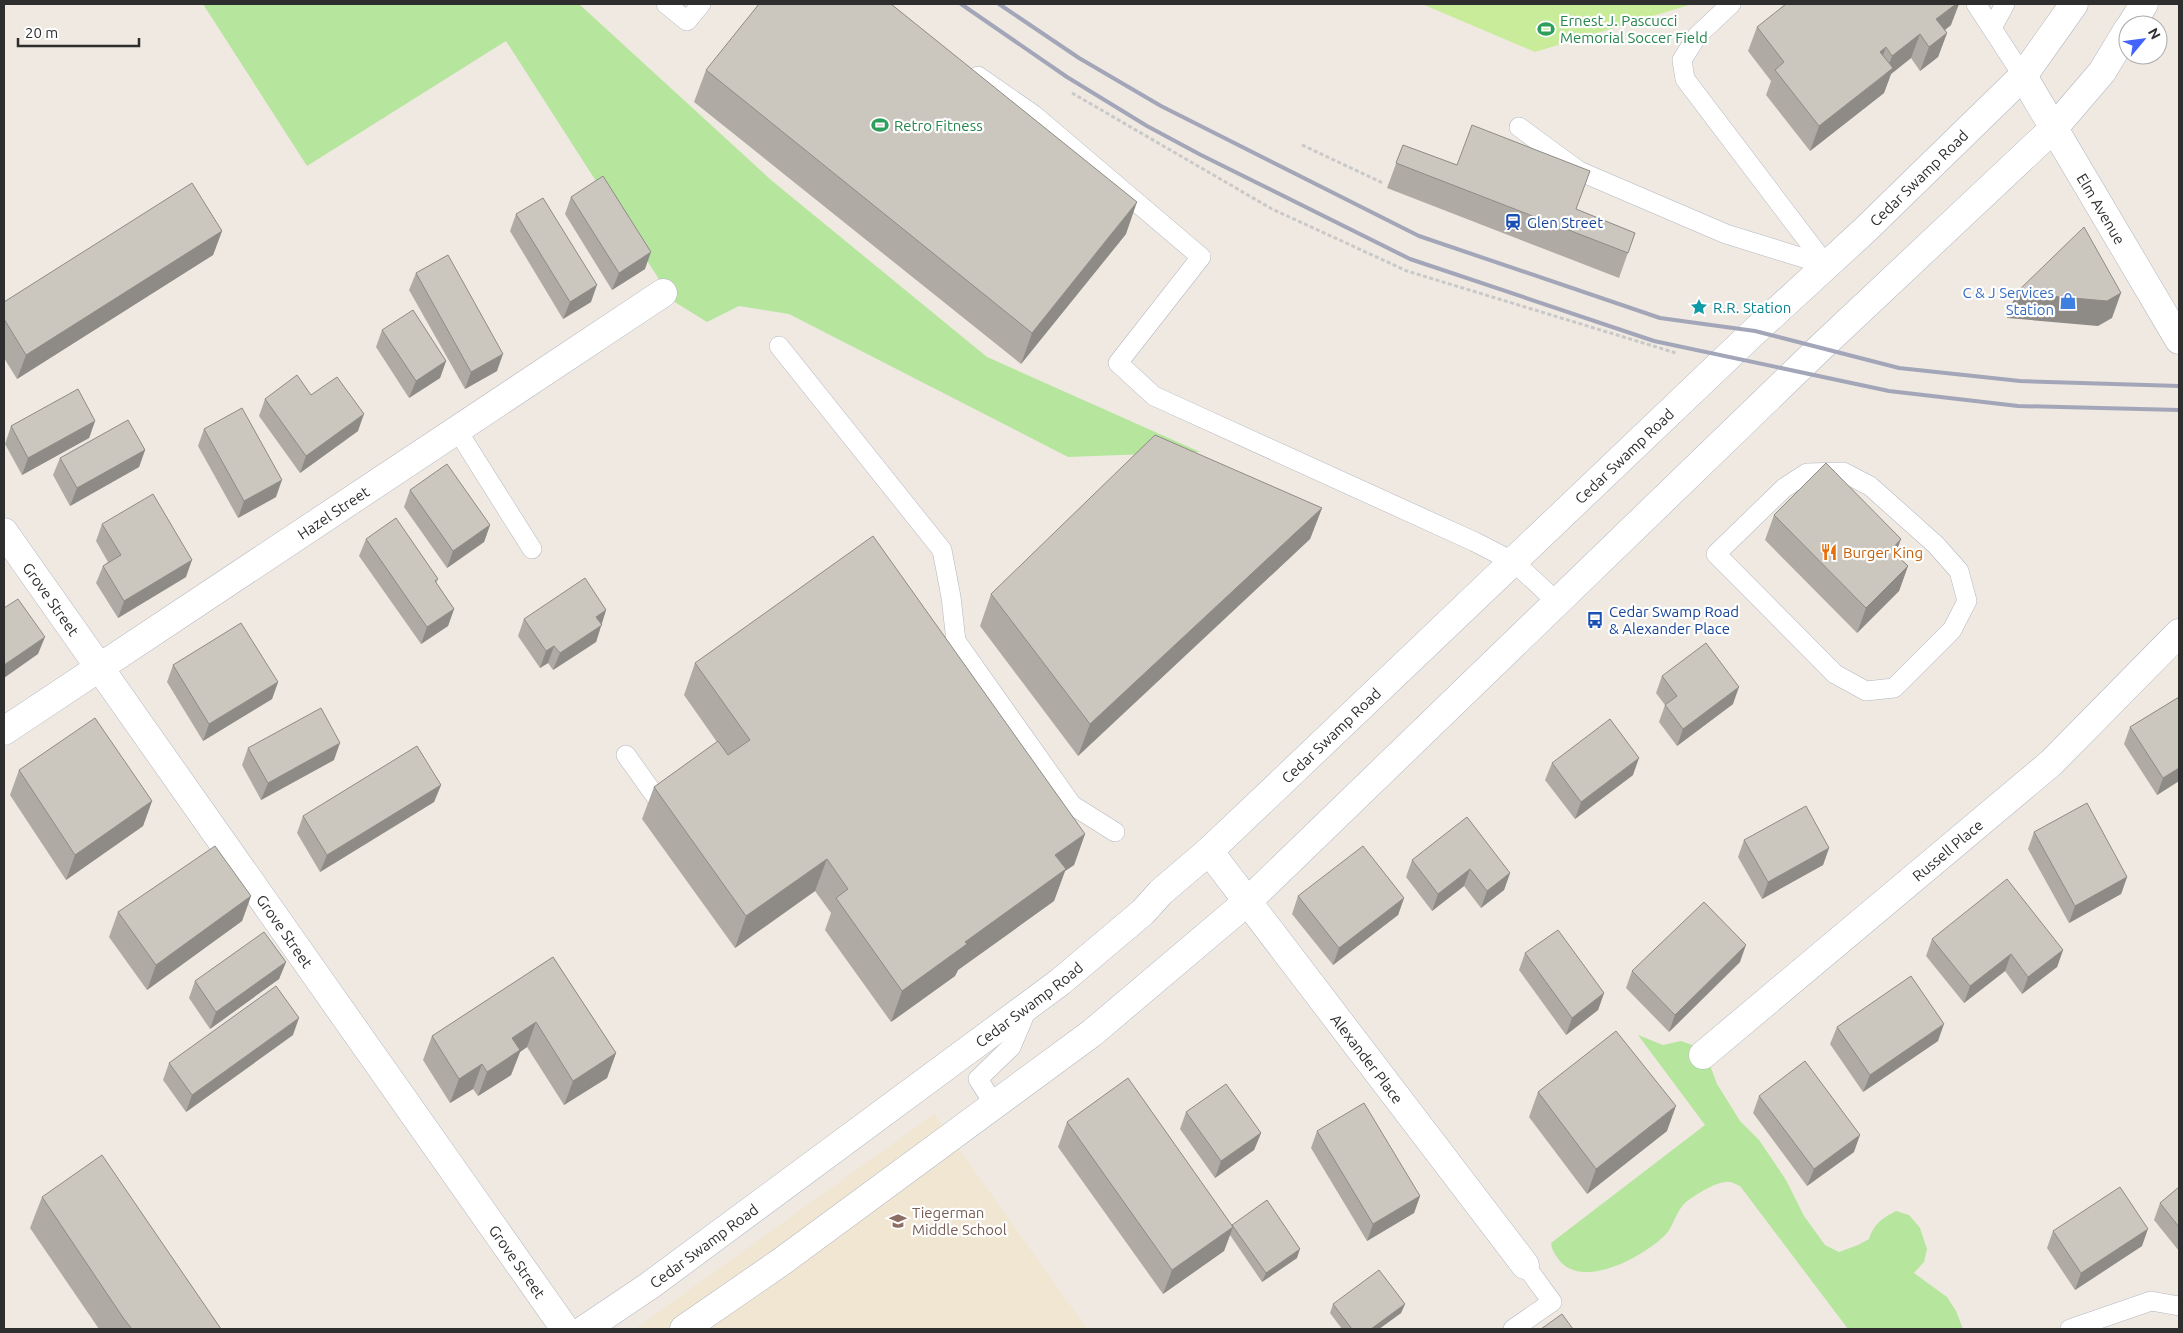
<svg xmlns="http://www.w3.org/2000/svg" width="2183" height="1333" font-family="Ubuntu,sans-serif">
<rect width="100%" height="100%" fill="#efe9e1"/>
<path fill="#f0e6d1" d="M934 1114 1087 1329H635Z"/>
<g fill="#b6e59e">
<path d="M203 4H579L771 180 987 357 1200 452 1068 457 789 314 739 306 707 322 673 301 506 41 307 166Z"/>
<path d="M1638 1035 1663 1045 1681 1041 1695 1046 1711 1068 1717 1084 1740 1121 1759 1140 1786 1180 1804 1216 1825 1245 1839 1252 1858 1245 1869 1239C1874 1224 1881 1219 1896 1211L1909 1215 1920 1228 1927 1249 1924 1262 1914 1273 1947 1297 1956 1311 1963 1329H1848L1740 1186C1737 1185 1733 1182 1729 1182 1718 1180 1694 1196 1685 1203 1677 1210 1674 1224 1667 1233 1647 1255 1583 1291 1559 1260 1555 1254 1552 1251 1551 1243L1705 1125Z"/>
</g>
<path fill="#c9ec9a" d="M1422 4H1688L1689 5 1535 52Z"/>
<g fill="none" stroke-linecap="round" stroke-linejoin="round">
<g stroke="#b4b7c1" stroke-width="20">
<g id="lane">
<path d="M666 4 687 21 701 4"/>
<path d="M1731 4 1697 36 1682 60 1685 79 1826 265"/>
<path d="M1976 4 2023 76"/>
<path d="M1992 28 2005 4"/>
<path d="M978 76 1034 115 1201 257 1118 363 1154 396 1475 542 1514 562 1557 602"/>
<path d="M1519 127 1579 171 1726 234 1826 265"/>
<path d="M779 346 942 550 951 597 956 641 1072 805 1115 832"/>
<path d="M457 430 532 549"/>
<path d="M1843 472 1870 486 1936 545 1959 571 1967 601 1952 630 1894 688 1866 691 1835 674 1716 554 1784 488 1807 473Z"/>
<path d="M626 755 661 804"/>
<path d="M994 1104 978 1079 1011 1047 1028 1007"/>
<path d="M1513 1329 1552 1302 1525 1265"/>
<path d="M2070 1329 2151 1301 2179 1306"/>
</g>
</g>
<g stroke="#b4b7c1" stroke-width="29">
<g id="street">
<path id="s1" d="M2023 76 2179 340"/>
<path id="s2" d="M4 532 565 1329"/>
<path id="s3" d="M4 731 663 293"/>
<path id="s4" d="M1209 851 1525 1265"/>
<path id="s5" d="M1703 1055 2051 763 2179 633"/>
</g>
</g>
<g stroke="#b4b7c1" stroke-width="29">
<g id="secondary">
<path d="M2131 25 2144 4"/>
<path id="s6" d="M585 1329 649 1286 1060 982 1143 912 1161 892 1209 851 1288 776 1755 331 1865 230 2023 76 2074 4"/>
<path d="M684 1329 781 1262 1092 1033 1248 901 1820 348 2054 128 2102 72 2128 29"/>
</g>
</g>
<g stroke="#c9c9c9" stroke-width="3" stroke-dasharray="4 2.5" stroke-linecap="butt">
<path d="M1072 93 1272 209 1407 271 1676 353"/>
<path d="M1302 145 1383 183"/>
</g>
<use href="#lane" stroke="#fff" stroke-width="19"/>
<use href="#street" stroke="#fff" stroke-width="28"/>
<use href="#secondary" stroke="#fff" stroke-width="28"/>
<g stroke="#a3a6b8" stroke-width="4">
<path d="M961 4 1067 77 1147 126 1201 155 1410 259 1654 341 1889 391 2018 406 2179 410"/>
<path d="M999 4 1079 58 1161 106 1419 236 1660 318 1755 331 1899 368 2020 381 2179 386"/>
</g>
</g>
<g fill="#afaba4">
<path d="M1951 25 1945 30 1947 33 1938 57 1920 71 1911 58 1891 74 1884 93 1810 151 1766 95 1771 81 1748 51 1757 27Z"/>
<path d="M706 70 1126 234 1021 364 694 102Z"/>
<path d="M1403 145 1576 209 1635 233 1619 278 1387 188Z"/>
<path d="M571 197 645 269 612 290 565 214Z"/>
<path d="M516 214 591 302 563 319 510 231Z"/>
<path d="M222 231 213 255 17 379 4 358V302Z"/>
<path d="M416 273 497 371 465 389 409 290Z"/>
<path d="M382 330 446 361 440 378 409 398 376 347Z"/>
<path d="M311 395 358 431 300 473 259 416 265 399Z"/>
<path d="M95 421 89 438 22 475 5 444 11 426Z"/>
<path d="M204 429 276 497 238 518 198 446Z"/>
<path d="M145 450 139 467 70 506 53 475 60 458Z"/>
<path d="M410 490 490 525 484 542 447 568 404 507Z"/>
<path d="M1322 508 1310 539 1078 756 980 626 991 594Z"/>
<path d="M1774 515 1896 554 1908 566 1899 591 1857 633 1765 540Z"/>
<path d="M102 524 186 577 118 618 96 583 103 566 108 562 96 541Z"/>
<path d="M366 539 438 579 436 583 454 609 448 626 421 644 359 556Z"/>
<path d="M606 610 596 642 553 670 548 663 540 668 518 636 524 619Z"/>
<path d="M695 663 1085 834 1074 865 1065 871 1054 901 958 970 955 976 891 1022 825 930 831 913 815 891 735 948 642 819 654 787 717 742 684 695Z"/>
<path d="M173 665 278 682 272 699 203 741 167 682Z"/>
<path d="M1662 676 1733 704 1677 746 1659 722 1665 705 1656 693Z"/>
<path d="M2179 697V781L2157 795 2124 744 2130 727Z"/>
<path d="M248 748 334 760 261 800 242 765Z"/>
<path d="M1552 763 1633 775 1575 819 1545 780Z"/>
<path d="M19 770 152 801 143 826 66 880 10 795Z"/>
<path d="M441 785 434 802 320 872 297 833 303 816Z"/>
<path d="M2034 832 2127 877 2121 894 2069 923 2028 849Z"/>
<path d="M1744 840 1829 848 1823 865 1762 899 1738 857Z"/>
<path d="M1412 860 1510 873 1504 890 1481 908 1464 886 1432 911 1406 877Z"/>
<path d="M251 896 242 921 147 990 109 937 118 912Z"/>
<path d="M1298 896 1404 898 1398 915 1333 965 1292 914Z"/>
<path d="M1932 939 2063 950 2057 967 2022 994 2005 971 1964 1003 1926 956Z"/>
<path d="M1525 953 1604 993 1598 1010 1566 1035 1519 970Z"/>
<path d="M553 957 616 1053 607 1078 564 1105 527 1047 520 1052 511 1075 478 1096 473 1089 450 1103 423 1060 432 1036Z"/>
<path d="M286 962 279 979 210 1029 189 998 195 981Z"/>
<path d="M1740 962 1669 1032 1626 988 1632 971Z"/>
<path d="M1837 1027 1938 1041 1863 1092 1830 1044Z"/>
<path d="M293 1035 186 1112 163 1080 169 1063Z"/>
<path d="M1538 1092 1667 1131 1587 1194 1529 1117Z"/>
<path d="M1759 1096 1854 1152 1807 1186 1753 1113Z"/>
<path d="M1186 1112 1261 1133 1254 1150 1215 1178 1180 1129Z"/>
<path d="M1067 1122 1232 1225 1297 1258 1262 1282 1230 1235 1224 1251 1163 1294 1058 1147Z"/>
<path d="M1317 1131 1420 1196 1414 1213 1367 1241 1311 1148Z"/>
<path d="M2179 1187V1251L2154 1220 2160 1203Z"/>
<path d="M42 1197 221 1329H99L30 1228Z"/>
<path d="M2053 1231 2142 1246 2075 1290 2047 1248Z"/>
<path d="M1333 1304H1405L1401 1313 1379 1329H1342L1330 1313Z"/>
</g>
<g fill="#8e8b86">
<path d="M1956 4H1959L1951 25 1927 44 1936 19Z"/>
<path d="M1947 33 1938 57 1920 71 1929 47Z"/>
<path d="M1920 34 1911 58 1891 74 1884 93 1810 151 1819 126 1885 75 1892 56Z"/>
<path d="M1886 47 1877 72 1880 52Z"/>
<path d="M1137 202 1126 234 1021 364 1032 333Z"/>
<path d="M222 231 213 255 17 379 26 355Z"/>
<path d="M651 252 645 269 612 290 619 273Z"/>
<path d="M597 285 591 302 563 319 570 302Z"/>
<path d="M2016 293H2121L2112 318 2098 326 2007 318Z"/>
<path d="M503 354 497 371 465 389 471 372Z"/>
<path d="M446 361 440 378 409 398 416 381Z"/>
<path d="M364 414 358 431 300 473 306 456Z"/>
<path d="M95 421 89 438 22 475 28 458Z"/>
<path d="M145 450 139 467 70 506 77 488Z"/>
<path d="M282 480 276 497 238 518 244 501Z"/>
<path d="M1322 508 1310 539 1078 756 1090 724Z"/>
<path d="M490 525 484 542 447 568 453 551Z"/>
<path d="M1901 539 1892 564 1891 550Z"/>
<path d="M192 560 186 577 118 618 124 601Z"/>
<path d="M1908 566 1899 591 1857 633 1866 608Z"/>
<path d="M454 609 448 626 421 644 427 627Z"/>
<path d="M606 610 596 642 553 670 560 653 596 617Z"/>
<path d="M45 637 38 654 4 678V665Z"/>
<path d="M554 646 548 663 540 668 546 651Z"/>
<path d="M278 682 272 699 203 741 209 724Z"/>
<path d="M1739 687 1733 704 1677 746 1683 729Z"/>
<path d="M340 743 334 760 261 800 268 783Z"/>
<path d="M1639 758 1633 775 1575 819 1581 802Z"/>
<path d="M2179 768V781L2157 795 2163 778Z"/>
<path d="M441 785 434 802 320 872 327 855Z"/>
<path d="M152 801 143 826 66 880 75 855Z"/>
<path d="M1085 834 1074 865 1065 871 1054 901 958 970 955 976 891 1022 902 991 1055 855Z"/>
<path d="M1829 848 1823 865 1762 899 1768 882Z"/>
<path d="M827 859 815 891 735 948 746 916Z"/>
<path d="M1470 869 1464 886 1432 911 1438 894Z"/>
<path d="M1510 873 1504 890 1481 908 1487 891Z"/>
<path d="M2127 877 2121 894 2069 923 2075 906Z"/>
<path d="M251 896 242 921 147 990 156 965Z"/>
<path d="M1404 898 1398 915 1333 965 1339 948Z"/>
<path d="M1746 945 1740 962 1669 1032 1675 1015Z"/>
<path d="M2063 950 2057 967 2022 994 2028 977Z"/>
<path d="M2011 954 2005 971 1964 1003 1970 986Z"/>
<path d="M286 962 279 979 210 1029 216 1012Z"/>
<path d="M1604 993 1598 1010 1566 1035 1572 1018Z"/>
<path d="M299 1018 293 1035 186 1112 192 1095Z"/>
<path d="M536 1022 527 1047 520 1052 511 1075 478 1096 487 1072 512 1038Z"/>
<path d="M1944 1024 1938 1041 1863 1092 1870 1075Z"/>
<path d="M616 1053 607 1078 564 1105 573 1081Z"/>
<path d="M482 1064 473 1089 450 1103 459 1079Z"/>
<path d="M1676 1106 1667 1131 1587 1194 1596 1169Z"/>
<path d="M1261 1133 1254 1150 1215 1178 1221 1161Z"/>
<path d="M1860 1135 1854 1152 1807 1186 1814 1169Z"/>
<path d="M1420 1196 1414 1213 1367 1241 1373 1224Z"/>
<path d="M1233 1227 1224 1251 1163 1294 1172 1270Z"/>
<path d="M2148 1229 2142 1246 2075 1290 2081 1273Z"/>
<path d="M1300 1249 1297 1258 1262 1282 1266 1273Z"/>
<path d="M1405 1304 1401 1313 1379 1329H1371Z"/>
</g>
<g fill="#cbc7bf" stroke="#8e8b86">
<path d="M759 4H891L1137 202 1032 333 706 70Z"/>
<path d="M1786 4H1956L1936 19 1947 33 1929 47 1920 34 1892 56 1886 47 1880 52 1893 68 1819 126 1775 70 1784 62 1757 27Z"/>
<path d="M1472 125 1590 171 1576 209 1635 233 1628 253 1396 163 1403 145 1457 165Z"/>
<path d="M603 176 651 252 619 273 571 197Z"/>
<path d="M192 183 222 231 26 355 4 319V302Z"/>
<path d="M543 198 597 285 570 302 516 214Z"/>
<path d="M2084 227 2121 293 2107 301 2016 293Z"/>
<path d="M448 255 503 354 471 372 416 273Z"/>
<path d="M413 310 446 361 416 381 382 330Z"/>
<path d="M297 375 311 395 337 377 364 414 306 456 265 399Z"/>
<path d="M78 389 95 421 28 458 11 426Z"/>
<path d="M242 408 282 480 244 501 204 429Z"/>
<path d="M128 420 145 450 77 488 60 458Z"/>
<path d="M1155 435 1322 508 1090 724 991 594Z"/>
<path d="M1826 463 1901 539 1891 550 1908 566 1866 608 1774 515Z"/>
<path d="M447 464 490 525 453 551 410 490Z"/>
<path d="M153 494 192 560 124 601 103 566 121 555 102 524Z"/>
<path d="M396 518 438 579 435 581 454 609 427 627 366 539Z"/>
<path d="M873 536 1085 834 1055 855 1066 869 965 942 967 944 902 991 836 898 848 889 827 859 746 916 654 787 718 741 728 755 750 740 695 663Z"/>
<path d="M585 578 606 610 596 617 602 625 560 653 554 646 546 651 524 619Z"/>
<path d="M18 599 45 637 4 665V608Z"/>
<path d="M241 623 278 682 209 724 173 665Z"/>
<path d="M1706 643 1739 687 1683 729 1665 705 1677 696 1662 676Z"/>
<path d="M2179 697V768L2163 778 2130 727Z"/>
<path d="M321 708 340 743 268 783 248 748Z"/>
<path d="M95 718 152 801 75 855 19 770Z"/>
<path d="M1610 719 1639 758 1581 802 1552 763Z"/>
<path d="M417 746 441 785 327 855 303 816Z"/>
<path d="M2087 803 2127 877 2075 906 2034 832Z"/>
<path d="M1806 806 1829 848 1768 882 1744 840Z"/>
<path d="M1467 817 1510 873 1487 891 1470 869 1438 894 1412 860Z"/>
<path d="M215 846 251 896 156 965 118 912Z"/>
<path d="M1363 846 1404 898 1339 948 1298 896Z"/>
<path d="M2007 879 2063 950 2028 977 2011 954 1970 986 1932 939Z"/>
<path d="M1704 902 1746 945 1675 1015 1632 971Z"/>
<path d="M1558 930 1604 993 1572 1018 1525 953Z"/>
<path d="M264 932 286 962 216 1012 195 981Z"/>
<path d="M553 957 616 1053 573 1081 536 1022 512 1038 520 1050 487 1072 482 1064 459 1079 432 1036Z"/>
<path d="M1911 976 1944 1024 1870 1075 1837 1027Z"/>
<path d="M276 986 299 1018 192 1095 169 1063Z"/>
<path d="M1616 1031 1676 1106 1596 1169 1538 1092Z"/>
<path d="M1805 1061 1860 1135 1814 1169 1759 1096Z"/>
<path d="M1128 1078 1233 1227 1172 1270 1067 1122Z"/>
<path d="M1226 1084 1261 1133 1221 1161 1186 1112Z"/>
<path d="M1364 1103 1420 1196 1373 1224 1317 1131Z"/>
<path d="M102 1155 221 1329H132L124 1319 42 1197Z"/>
<path d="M2120 1187 2148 1229 2081 1273 2053 1231Z"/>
<path d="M2179 1187V1227L2160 1203Z"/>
<path d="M1267 1200 1300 1249 1266 1273 1232 1225Z"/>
<path d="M1379 1270 1405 1304 1371 1329H1352L1333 1304Z"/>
<path d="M1562 1314 1573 1329H1541Z"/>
</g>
<defs>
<g id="stadium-bare" transform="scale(1.35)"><path d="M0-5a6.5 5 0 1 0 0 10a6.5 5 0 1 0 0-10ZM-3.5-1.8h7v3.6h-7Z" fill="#2e9e5b" stroke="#fff" stroke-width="2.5" paint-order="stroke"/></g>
<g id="station-bare" transform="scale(1.35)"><path d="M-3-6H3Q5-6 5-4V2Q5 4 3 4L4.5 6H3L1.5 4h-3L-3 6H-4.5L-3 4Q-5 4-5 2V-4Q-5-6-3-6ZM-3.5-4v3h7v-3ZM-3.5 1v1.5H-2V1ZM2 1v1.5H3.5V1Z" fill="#1a4fb4" stroke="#fff" stroke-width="2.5" paint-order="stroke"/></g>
<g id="shop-bare" transform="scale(1.35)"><path d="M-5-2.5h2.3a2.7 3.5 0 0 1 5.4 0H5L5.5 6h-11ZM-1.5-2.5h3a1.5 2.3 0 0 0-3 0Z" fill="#3f7fe0" stroke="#fff" stroke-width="2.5" paint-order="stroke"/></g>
<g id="sight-bare" transform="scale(1.35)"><path d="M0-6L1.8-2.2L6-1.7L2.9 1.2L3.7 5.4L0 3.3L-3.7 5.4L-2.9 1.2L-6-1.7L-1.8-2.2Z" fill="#0f9aa8" stroke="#fff" stroke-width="2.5" paint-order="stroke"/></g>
<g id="restaurant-bare" transform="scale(1.35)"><path d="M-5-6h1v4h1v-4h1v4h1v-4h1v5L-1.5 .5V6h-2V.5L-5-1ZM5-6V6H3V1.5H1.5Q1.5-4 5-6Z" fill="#e8710a" stroke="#fff" stroke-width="2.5" paint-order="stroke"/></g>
<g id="bus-bare" transform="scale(1.35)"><path d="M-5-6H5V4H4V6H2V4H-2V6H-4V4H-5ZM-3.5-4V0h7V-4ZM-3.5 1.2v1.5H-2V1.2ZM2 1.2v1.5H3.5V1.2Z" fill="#1a4fb4" stroke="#fff" stroke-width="2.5" paint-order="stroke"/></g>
<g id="school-bare" transform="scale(1.35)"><path d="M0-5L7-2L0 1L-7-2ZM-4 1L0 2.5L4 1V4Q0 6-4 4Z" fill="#8d6e63" stroke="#fff" stroke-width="2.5" paint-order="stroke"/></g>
</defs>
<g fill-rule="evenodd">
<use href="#stadium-bare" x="1546" y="29"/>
<use href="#stadium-bare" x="880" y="125"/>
<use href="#station-bare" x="1513" y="222"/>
<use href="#shop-bare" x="2068" y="301"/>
<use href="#sight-bare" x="1699" y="307"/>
<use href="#restaurant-bare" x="1829" y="552"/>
<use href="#bus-bare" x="1595" y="620"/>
<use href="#school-bare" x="898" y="1221"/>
</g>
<g text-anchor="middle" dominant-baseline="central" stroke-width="4.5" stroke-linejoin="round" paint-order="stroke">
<g font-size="15" fill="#27864d" stroke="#fff" text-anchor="start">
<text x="1560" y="20">Ernest J. Pascucci<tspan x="1560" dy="17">Memorial Soccer Field</tspan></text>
<text x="894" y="125">Retro Fitness</text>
</g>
<g font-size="15" fill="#2e2e2e" stroke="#fff">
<text stroke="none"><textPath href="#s6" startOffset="1765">Cedar Swamp Road</textPath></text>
<text stroke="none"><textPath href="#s1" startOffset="154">Elm Avenue</textPath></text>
<text stroke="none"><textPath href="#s6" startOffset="1360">Cedar Swamp Road</textPath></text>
<text stroke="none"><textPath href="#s3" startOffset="395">Hazel Street</textPath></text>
<text stroke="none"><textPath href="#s2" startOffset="82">Grove Street</textPath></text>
<text stroke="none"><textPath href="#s6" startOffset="955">Cedar Swamp Road</textPath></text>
<text stroke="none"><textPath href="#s5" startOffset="319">Russell Place</textPath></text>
<text stroke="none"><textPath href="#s2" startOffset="488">Grove Street</textPath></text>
<text stroke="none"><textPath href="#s6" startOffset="550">Cedar Swamp Road</textPath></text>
<text stroke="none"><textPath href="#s4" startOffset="261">Alexander Place</textPath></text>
<text stroke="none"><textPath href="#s6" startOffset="145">Cedar Swamp Road</textPath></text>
<text stroke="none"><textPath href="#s2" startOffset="892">Grove Street</textPath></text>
</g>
<g font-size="15" fill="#164399" stroke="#fff" text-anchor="start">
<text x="1527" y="222">Glen Street</text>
<text x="1609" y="611">Cedar Swamp Road<tspan x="1609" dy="17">&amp; Alexander Place</tspan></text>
</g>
<g font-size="15" fill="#366cbe" stroke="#fff" text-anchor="end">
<text x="2054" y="292">C &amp; J Services<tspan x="2054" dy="17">Station</tspan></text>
</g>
<g font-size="15" fill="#0d838f" stroke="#fff" text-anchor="start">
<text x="1713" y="307">R.R. Station</text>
</g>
<g font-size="15" fill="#c56008" stroke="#fff" text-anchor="start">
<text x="1843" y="552">Burger King</text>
</g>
<g font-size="15" fill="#785e54" stroke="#fff" text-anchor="start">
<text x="912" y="1212">Tiegerman<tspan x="912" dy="17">Middle School</tspan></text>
</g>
</g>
<rect width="2183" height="1333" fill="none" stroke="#2e2e2e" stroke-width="10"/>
<g transform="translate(2143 40) rotate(61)"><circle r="24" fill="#ffffff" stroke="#ababab"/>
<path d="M0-4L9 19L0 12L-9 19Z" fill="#4264fb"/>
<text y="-8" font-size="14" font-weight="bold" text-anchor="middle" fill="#2e2e2e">N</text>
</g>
<path d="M18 38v8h121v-8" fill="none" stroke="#2e2e2e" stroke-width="2.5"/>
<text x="25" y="38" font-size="15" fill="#2e2e2e" stroke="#ffffff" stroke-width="4" paint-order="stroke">20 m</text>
</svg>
